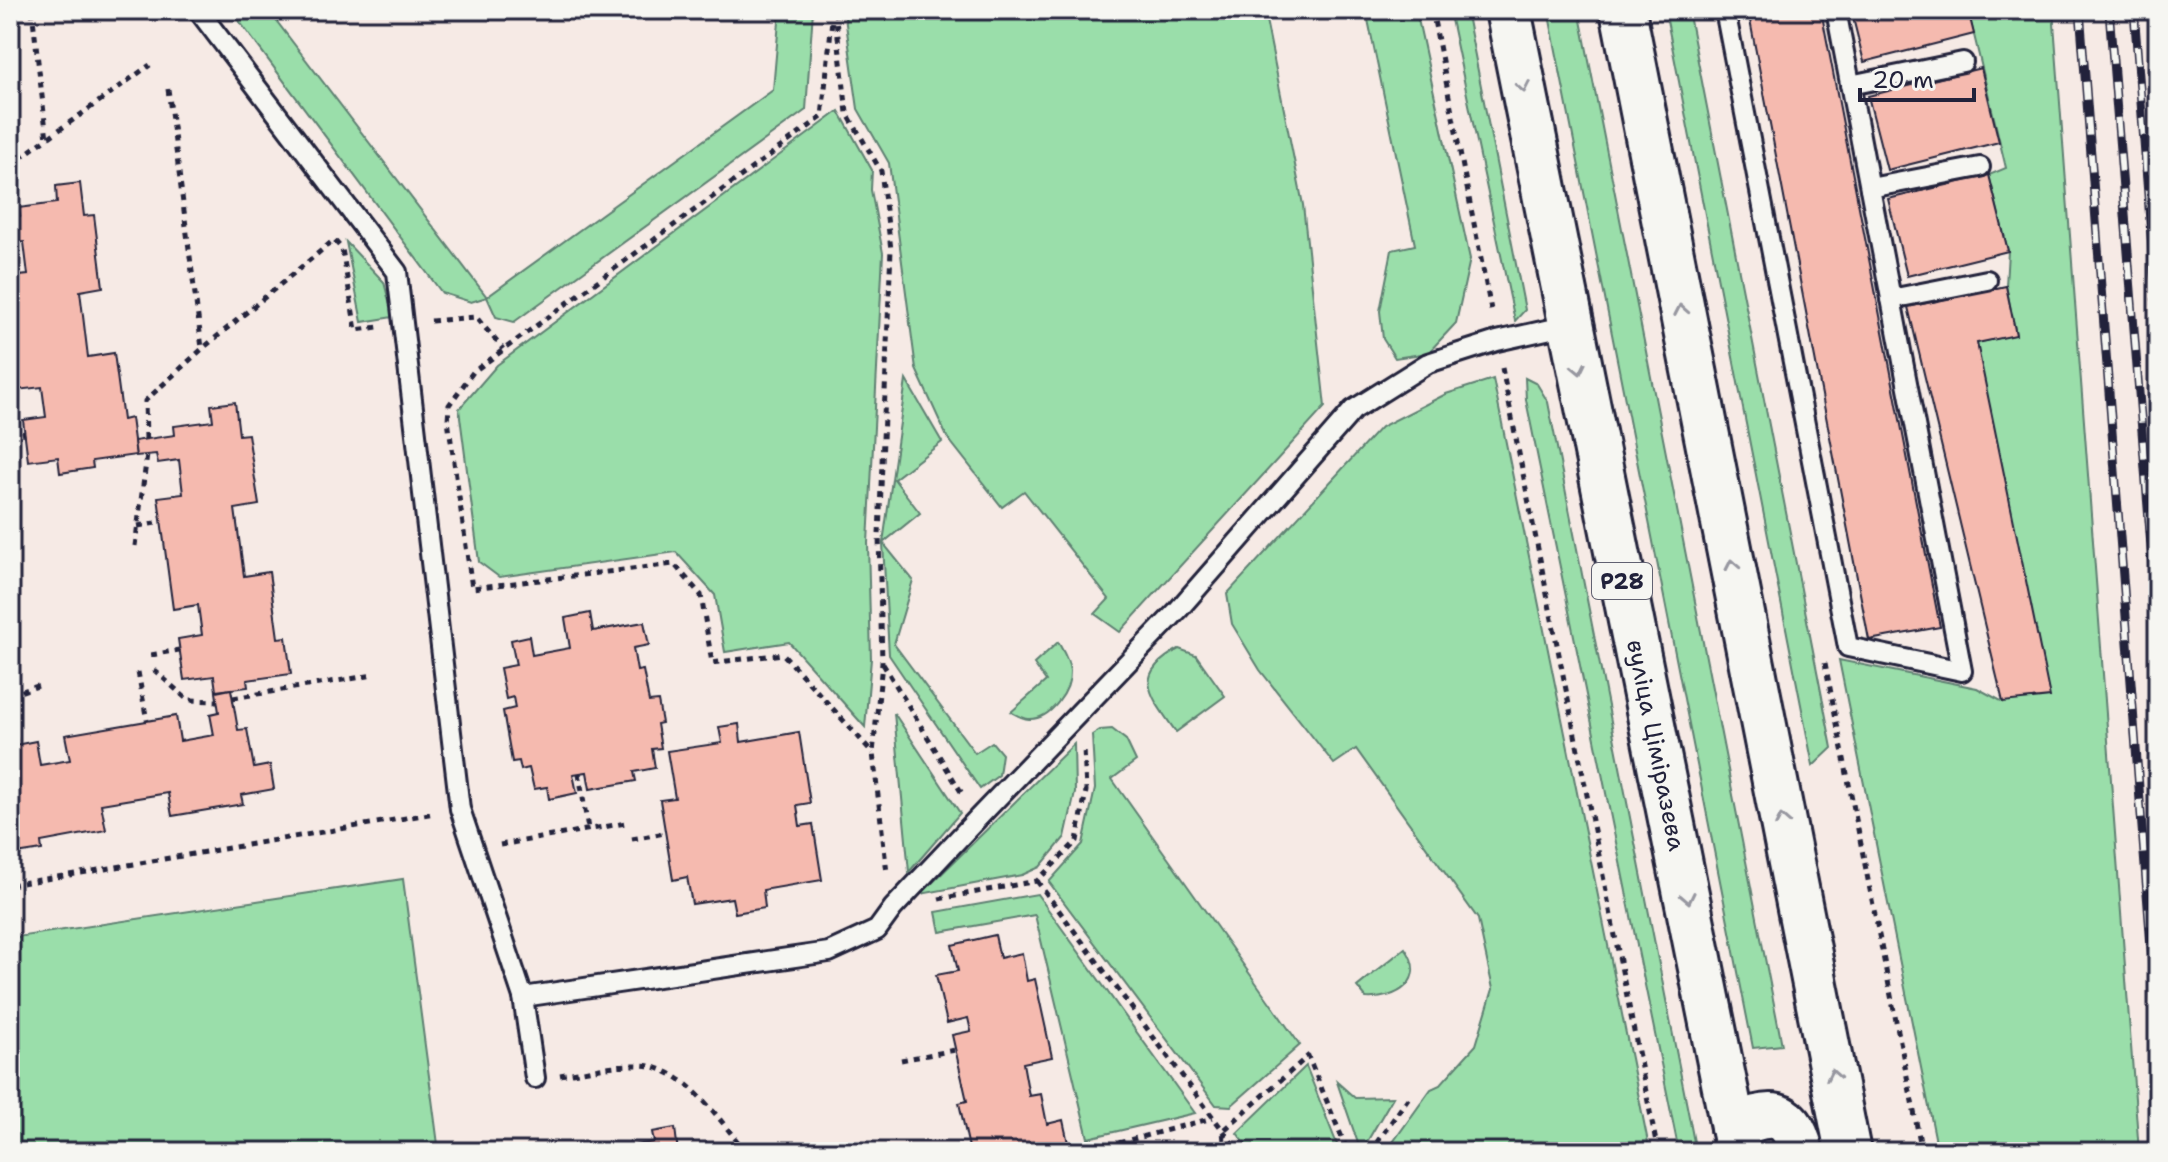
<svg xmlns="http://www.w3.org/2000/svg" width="2168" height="1162" font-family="'Shantell Sans',sans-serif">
<rect width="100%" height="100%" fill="#f6eae5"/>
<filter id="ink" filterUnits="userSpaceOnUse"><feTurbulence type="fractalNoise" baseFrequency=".0125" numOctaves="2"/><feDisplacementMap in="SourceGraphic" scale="16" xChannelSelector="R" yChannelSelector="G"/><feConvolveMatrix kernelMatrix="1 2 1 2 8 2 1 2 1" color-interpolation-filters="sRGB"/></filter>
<g filter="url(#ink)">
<g fill="#9adeaa" stroke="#5e8072" stroke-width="2">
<path d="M231 10H268L487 297 773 90 780 10H813L806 110 514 322 496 317 487 297 471 302 442 293Z"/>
<path d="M844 10H1264L1303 205 1325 407 1120 632 1095 614 1109 599 1024 491 1002 507 947 437 916 369 889 163 858 109Z"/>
<path d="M1366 10H1416L1470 259 1456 323 1428 353 1395 358 1383 339 1380 311 1392 250 1415 245Z"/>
<path d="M1449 10H1466L1525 310 1515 321Z"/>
<path d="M1548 10H1579L1782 1045 1753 1048Z"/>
<path d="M1665 10H1688L1832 748 1813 766Z"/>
<path d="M1968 10H2053L2139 1152H1938L1839 660 1977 688 2003 702 1977 343 2016 334 2006 286 2008 251 1989 175 2006 168Z"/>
<path d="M839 111 872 170 871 190 883 253 868 543 871 659 865 727 789 642 725 652 715 595 676 552 499 577 479 562 459 409 497 365Z"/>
<path d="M346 242 384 282 393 317 362 322Z"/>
<path d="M1525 378 1537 384 1548 402 1696 1152H1679L1526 400Z"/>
<path d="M1493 379 1650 1152H1386L1431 1089 1440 1085 1476 1045 1493 989 1478 919 1356 749 1334 764 1260 670 1232 624 1227 594 1381 427 1446 394Z"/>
<path d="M906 380 942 442 894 479 920 513 883 543 913 580 894 644 975 753 992 742 1002 754 999 775 980 789 889 655 883 543Z"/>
<path d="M1058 642C1063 651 1069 660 1070 671 1071 691 1050 720 1029 719 1023 719 1016 715 1011 712L1046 681 1034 664Z"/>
<path d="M1179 649 1196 655 1225 696 1176 732C1151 696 1130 675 1179 649Z"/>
<path d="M894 713 960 813 909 872Z"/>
<path d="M1112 729 1126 740 1136 761 1112 779 1300 1045 1231 1106 1216 1105 1049 882 1083 844 1095 789 1092 735 1100 730Z"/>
<path d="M1074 744 1075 793 1065 837 1040 867 1022 875 921 894Z"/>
<path d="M403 879 439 1152H10V938Z"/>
<path d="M1037 894 1195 1113 1088 1138 1035 915 940 932 936 912Z"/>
<path d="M1405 948C1428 980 1398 1000 1366 998L1357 987Z"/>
<path d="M1306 1066 1340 1152H1252L1237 1133Z"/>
<path d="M1337 1082 1355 1098 1393 1097 1361 1152Z"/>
</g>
<g fill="#f5baaf" stroke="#22223b" stroke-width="2">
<path d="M1748 10H1821L1940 627 1869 640Z"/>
<path d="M1851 10H1968L1974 34 1864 62Z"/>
<path d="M1981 68 1999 142 1887 170 1868 96Z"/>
<path d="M1989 175 2008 251 1907 276 1888 199Z"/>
<path d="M80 183 84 216 94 215 103 287 80 291 88 357 114 353 123 420 131 418 136 455 92 461 93 468 60 473 58 457 28 461 23 420 46 417 42 387 17 390 10 336V277L28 275 24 242 10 243V218L20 216 18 208 57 203 56 186Z"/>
<path d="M2006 286 2016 335 1977 343 2050 697 2003 702 1908 307Z"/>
<path d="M235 402 239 435 248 434 259 505 235 509 244 576 269 572 278 638 286 637 291 674 247 680 248 687 216 691 214 676 184 680 178 639 202 635 198 605 173 609 158 497 183 494 179 460 158 463 156 454 136 456 134 441 175 435 174 426 213 421 211 405Z"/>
<path d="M590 613 593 631 644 622 649 645 633 648 637 671 643 670 649 702 658 701 662 723 657 724 661 748 652 749 655 768 634 772 636 781 590 789 587 772 573 774 577 793 549 799 547 787 534 789 529 768 521 770 519 761 512 762 503 711 515 708 513 697 506 699 500 668 516 665 511 640 529 636 532 655 570 648 565 618Z"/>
<path d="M231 689 238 730 247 729 254 768 270 765 274 789 241 795 243 804 172 816 168 793 101 804 106 830 41 842 42 850 10 855V746L36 741 40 765 70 760 65 735 176 716 180 741 214 735 210 714 219 712 216 692Z"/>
<path d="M739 724 741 742 799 732 810 803 797 805 800 826 813 824 822 880 763 890 765 908 735 913 732 898 692 904 687 877 673 880 660 800 675 798 667 751 722 743 719 727Z"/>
<path d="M995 935 1000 958 1022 953 1027 981 1035 979 1052 1057 1023 1063 1029 1096 1041 1094 1047 1124 1063 1120 1070 1152H970L959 1103 967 1101 952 1035 971 1031 968 1018 947 1023 936 975 958 971 952 945Z"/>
<path d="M675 1128 678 1152H615L614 1148 654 1142 652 1132Z"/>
</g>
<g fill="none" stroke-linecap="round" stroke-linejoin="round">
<g stroke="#22223b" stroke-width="24">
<g id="service">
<path d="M198 10 397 272 460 809 523 997 535 1078"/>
<path d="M1725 10 1848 647 1962 671 1836 10"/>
<path d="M1850 85 1963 62"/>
<path d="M1870 188 1980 167"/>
<path d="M1891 299 1987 280"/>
<path d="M523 997 829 952 877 930 893 908 978 818 1178 610 1353 410 1428 363 1497 341 1569 325"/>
</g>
</g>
<g stroke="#22223b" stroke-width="50">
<g id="primary">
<path id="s1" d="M1508 10 1738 1152"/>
<path d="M1623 10 1848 1152"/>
<path d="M1733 1127C1769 1111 1791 1107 1801 1152"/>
</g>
</g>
<g stroke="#22223b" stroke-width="5" stroke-dasharray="6 6" stroke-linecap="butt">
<path d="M32 10 47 139"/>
<path d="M833 10 822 117 473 372 449 405 448 420 472 588 674 564 701 595 712 663 783 654 873 753"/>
<path d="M1432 10 1492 315"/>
<path d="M835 11 847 113 881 171 891 249 879 535 882 663 873 753 887 873"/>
<path d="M168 89 202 348"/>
<path d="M10 165 150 65"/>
<path d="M431 321 476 317 503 349"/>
<path d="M1502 368 1658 1152"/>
<path d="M10 436 25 433"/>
<path d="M146 439 145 401 202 349 334 240 342 249 356 330 378 327"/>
<path d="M138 526 161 522"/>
<path d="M135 546 147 455"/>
<path d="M151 655 179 650"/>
<path d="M1825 663 1922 1152"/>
<path d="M883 664 963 795"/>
<path d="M154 670 188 700 217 701"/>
<path d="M138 672 147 721"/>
<path d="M10 695 38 686"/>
<path d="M233 698 374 675"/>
<path d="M10 713 16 745"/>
<path d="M579 773 588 829"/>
<path d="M632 839 665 833"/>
<path d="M500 845 626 823"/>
<path d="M1037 881 1239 1152"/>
<path d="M10 885 435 813"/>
<path d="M939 899 1037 881 1077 841 1086 791 1084 748"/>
<path d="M901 1060 955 1050"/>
<path d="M560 1075C585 1071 614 1064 639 1065 686 1066 719 1120 746 1152"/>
<path d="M1084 1152 1213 1118"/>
<path d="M1225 1152 1223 1131 1308 1056 1348 1152"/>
<path d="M1370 1152 1409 1097"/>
</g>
<use href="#service" stroke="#f6f6f2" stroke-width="18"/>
<use href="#primary" stroke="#f6f6f2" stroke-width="44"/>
<g stroke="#22223b" stroke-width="9">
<g id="rail">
<path d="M2080 10 2158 1038"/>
<path d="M2109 10 2158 635"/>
<path d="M2134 10 2158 326"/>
</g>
</g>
<use href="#rail" stroke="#f6f6f2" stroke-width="6" stroke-dasharray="18" stroke-linecap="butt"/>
</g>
<defs><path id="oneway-chevron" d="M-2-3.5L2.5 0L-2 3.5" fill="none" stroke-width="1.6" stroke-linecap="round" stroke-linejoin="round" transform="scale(2)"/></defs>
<g stroke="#9797a0">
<use href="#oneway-chevron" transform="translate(1523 87) rotate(79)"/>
<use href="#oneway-chevron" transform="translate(1681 310) rotate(-101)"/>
<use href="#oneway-chevron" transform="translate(1579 369) rotate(78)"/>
<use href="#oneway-chevron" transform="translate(1732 565) rotate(-101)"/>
<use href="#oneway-chevron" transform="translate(1782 820) rotate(-101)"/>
<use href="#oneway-chevron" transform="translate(1688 898) rotate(78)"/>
<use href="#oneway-chevron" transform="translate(1833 1075) rotate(-101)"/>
</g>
</g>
<g text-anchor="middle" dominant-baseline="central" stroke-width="7" stroke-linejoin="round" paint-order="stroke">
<rect fill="#f6f6f2" stroke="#626272" stroke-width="2" x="1592" y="563" width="60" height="36" rx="6"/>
<g font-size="22" font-weight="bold" fill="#22223b">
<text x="1622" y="581">Р28</text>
</g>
<g font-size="24" fill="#22223b" stroke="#f6f6f2">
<text stroke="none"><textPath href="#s1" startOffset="750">вуліца Ціміразева</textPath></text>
</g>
</g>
<rect width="2168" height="1162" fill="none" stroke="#f6f6f2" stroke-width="40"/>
<rect x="20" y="20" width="2128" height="1122" fill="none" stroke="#22223b" stroke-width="3" filter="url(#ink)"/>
<path d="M1860 88v12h114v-12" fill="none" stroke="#22223b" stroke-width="4"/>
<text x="1872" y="88" font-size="24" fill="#22223b" stroke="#f6f6f2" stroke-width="6" paint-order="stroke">20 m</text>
</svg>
